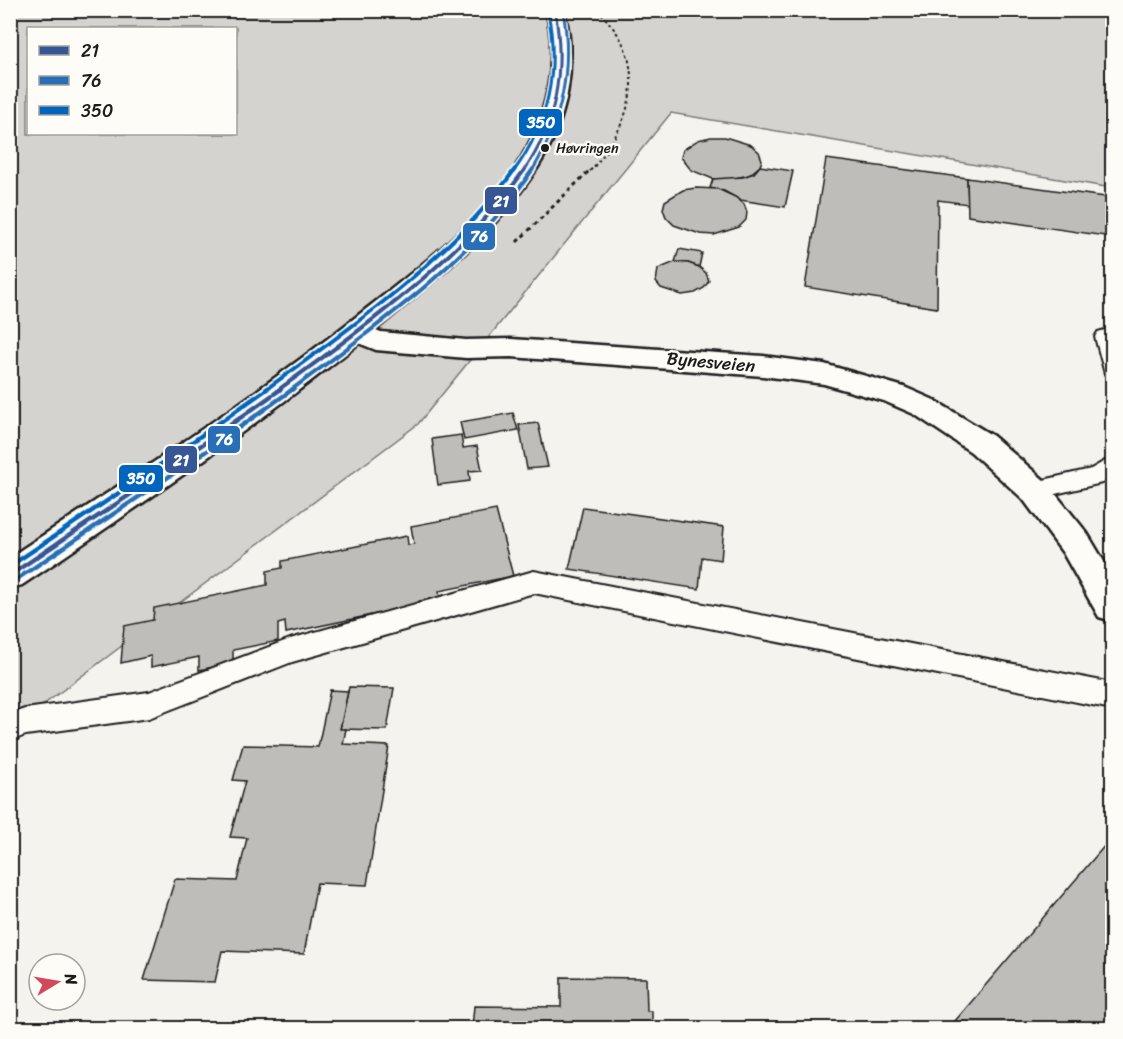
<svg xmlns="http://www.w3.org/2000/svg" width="1123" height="1039" font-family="Sriracha,sans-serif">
<rect width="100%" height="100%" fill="#f4f3ee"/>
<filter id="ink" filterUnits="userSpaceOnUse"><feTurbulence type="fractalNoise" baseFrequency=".0167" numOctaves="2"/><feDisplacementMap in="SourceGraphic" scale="12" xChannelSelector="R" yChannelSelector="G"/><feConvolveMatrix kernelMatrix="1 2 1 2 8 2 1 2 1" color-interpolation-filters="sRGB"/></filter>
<g filter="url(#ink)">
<path fill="#d4d3cf" stroke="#787876" stroke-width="1.5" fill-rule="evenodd" d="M1096 10 1112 24V188L671 113 418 424 11 729V11ZM28 28H236V134H28Z"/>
<g fill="#bebdba" stroke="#1c1c1c" stroke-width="1.5">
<path d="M711 137H725L751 145 759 152 762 160 760 166 749 175 730 179H713L691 170 681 157 683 150 698 140Z"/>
<path d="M826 159 967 178 968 204 938 200 937 308 805 287Z"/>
<path d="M760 166 793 171 785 207 740 200 724 191 710 188 713 179 743 177 754 173Z"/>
<path d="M967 178 1112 198V237L968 216Z"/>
<path d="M696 188 718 189 735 197 744 204 747 212 746 220 739 227 714 235 700 234 674 225 666 217 663 209 665 201 683 190Z"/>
<path d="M679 249 702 253 699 267 688 263 675 262Z"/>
<path d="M675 262 688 263 699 267 706 273 709 281 704 288 695 293 682 295 661 288 656 282 658 269Z"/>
<path d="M513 413 518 430 464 440 460 422Z"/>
<path d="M538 423 548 467 527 469 519 425Z"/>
<path d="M461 435 463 448 477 446 482 470 469 471 470 481 438 485 432 439Z"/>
<path d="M583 507 724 527 721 560 702 557 699 589 569 569Z"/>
<path d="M496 510 513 576 439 591 440 597 419 601V605L286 633 285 622 278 624V641L233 650V663L199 670V657L151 667V656L121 663 124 626 153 620 154 608 267 585V571L282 568V561L407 536 408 545 414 544 411 526Z"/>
<path d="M349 687 394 688 387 730 340 729Z"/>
<path d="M330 690 348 691 340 729H346L343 744 389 746 367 885 317 883 304 954 222 951 215 982 144 980 175 879 237 881 247 838 230 837 245 781 233 780 243 745 318 747Z"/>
<path d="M1112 837V1028H949Z"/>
<path d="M561 977 646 978 647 1011H652V1028H472L474 1006 561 1007Z"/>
</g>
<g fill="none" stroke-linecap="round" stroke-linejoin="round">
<g stroke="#1c1c1c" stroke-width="4">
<g id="service">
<path d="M1105 330 1112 333V376L1105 374 1095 337 1098 332Z"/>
<path d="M1112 457V478L1106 482 1034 499 1026 496 1022 490 1026 484 1091 469Z"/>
<path d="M534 571 1112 683V709L534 593 292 662 149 718 26 735 10 741V714L25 709 149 692 290 639Z"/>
</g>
</g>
<g stroke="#1c1c1c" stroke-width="5">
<path id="minor" d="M356 323 381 332 466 340 511 339 763 356 824 364 904 387 934 400 993 436 1045 481 1087 533 1112 575V621L1099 617 1063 553 1023 499 971 452 914 414 884 401 824 384 763 376 511 357 466 358 376 350 346 338 342 332 346 326Z"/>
</g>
<g stroke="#1c1c1c" stroke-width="5">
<path id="primary" d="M546 10H564C578 65 568 119 538 167 497 231 437 279 379 327 265 420 144 503 22 585L10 589V557C131 478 252 399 365 310 419 268 477 224 516 166 547 119 559 65 546 10Z"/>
</g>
<path stroke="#1c1c1c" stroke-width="2" stroke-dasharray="3 3" stroke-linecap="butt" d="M590 171C621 137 644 89 623 44 618 32 607 21 599 10"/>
<path stroke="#1c1c1c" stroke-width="3" stroke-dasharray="4 4" stroke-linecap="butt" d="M517 242 591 169"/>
<use href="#service" fill="#fdfcf7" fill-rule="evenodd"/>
<use href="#minor" fill="#fdfcf7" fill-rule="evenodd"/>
<use href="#primary" fill="#fdfcf7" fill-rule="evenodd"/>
<g stroke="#fdfcf7" stroke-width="6">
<path id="bus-1-far2" d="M524 171C557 123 565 67 555 10"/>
</g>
<g stroke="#fdfcf7" stroke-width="8">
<path id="bus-1-far1" d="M278 390C364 328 464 256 525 169"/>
</g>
<g stroke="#fdfcf7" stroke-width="9">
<path id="bus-1" d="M10 575 149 482 281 389"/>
</g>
<g stroke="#fdfcf7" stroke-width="6">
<path id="bus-2-far2" d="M532 171C563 120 573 68 563 10"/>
</g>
<g stroke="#fdfcf7" stroke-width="8">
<path id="bus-2-far1" d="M291 390C378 325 472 260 533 169"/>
</g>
<g stroke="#fdfcf7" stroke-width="9">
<path id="bus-2" d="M14 581 198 457 293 389"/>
</g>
<g stroke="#fdfcf7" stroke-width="6">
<path id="bus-3-far2" d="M514 171C549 123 559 69 548 12"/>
</g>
<g stroke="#fdfcf7" stroke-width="8">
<path id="bus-3-far1" d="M265 390C351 328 453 256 515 169"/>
</g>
<g stroke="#fdfcf7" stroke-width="9">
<path id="bus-3" d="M10 566 147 474 267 389"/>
</g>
<use href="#bus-1-far2" stroke="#365695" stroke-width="3"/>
<use href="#bus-1-far1" stroke="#365695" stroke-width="4"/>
<use href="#bus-1" stroke="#365695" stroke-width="4.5"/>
<use href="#bus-2-far2" stroke="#286fb7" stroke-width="3"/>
<use href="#bus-2-far1" stroke="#286fb7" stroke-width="4"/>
<use href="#bus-2" stroke="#286fb7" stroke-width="4.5"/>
<use href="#bus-3-far2" stroke="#0065bd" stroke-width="3"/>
<use href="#bus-3-far1" stroke="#0065bd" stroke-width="4"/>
<use href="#bus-3" stroke="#0065bd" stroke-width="4.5"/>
</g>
</g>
<circle fill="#1c1c1c" stroke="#fdfcf7" stroke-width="2" cx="545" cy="148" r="5"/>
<g text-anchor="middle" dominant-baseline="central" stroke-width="5" stroke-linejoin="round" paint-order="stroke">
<g font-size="14" fill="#1c1c1c" stroke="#fdfcf7" text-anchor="start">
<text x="556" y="148">Høvringen</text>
</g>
<g font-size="18" fill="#1c1c1c" stroke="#fdfcf7">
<text transform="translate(711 362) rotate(5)">Bynesveien</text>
</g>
</g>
<g stroke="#fdfcf7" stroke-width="2">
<rect x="518" y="108" width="45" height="29" rx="6" fill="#0065bd"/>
<rect x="484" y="186" width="34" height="29" rx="6" fill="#365695"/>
<rect x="462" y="222" width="34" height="29" rx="6" fill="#286fb7"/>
<rect x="207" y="425" width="34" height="29" rx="6" fill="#286fb7"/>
<rect x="164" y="445" width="34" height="29" rx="6" fill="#365695"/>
<rect x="118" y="464" width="46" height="29" rx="6" fill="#0065bd"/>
</g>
<g font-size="16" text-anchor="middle" font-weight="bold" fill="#fff">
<text x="541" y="128">350</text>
<text x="501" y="207">21</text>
<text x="479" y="242">76</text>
<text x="224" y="445">76</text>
<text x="181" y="466">21</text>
<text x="141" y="484">350</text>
</g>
<rect width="1123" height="1039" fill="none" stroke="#fdfcf7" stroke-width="36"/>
<rect x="18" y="18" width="1087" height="1003" fill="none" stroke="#1c1c1c" stroke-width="2" filter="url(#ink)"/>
<rect x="27" y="27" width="210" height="108" fill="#fdfcf7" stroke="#a3a29f" stroke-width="1.5"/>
<rect x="39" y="46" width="30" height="9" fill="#365695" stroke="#a3a29f" stroke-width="1.5"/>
<text x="81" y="57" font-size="18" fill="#1c1c1c">21</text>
<rect x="39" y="76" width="30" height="9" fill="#286fb7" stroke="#a3a29f" stroke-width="1.5"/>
<text x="81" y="87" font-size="18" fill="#1c1c1c">76</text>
<rect x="39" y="106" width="30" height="9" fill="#0065bd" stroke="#a3a29f" stroke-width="1.5"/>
<text x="81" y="117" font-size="18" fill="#1c1c1c">350</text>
<g transform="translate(57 982) rotate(79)"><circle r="28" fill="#fdfcf7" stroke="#a3a29f" stroke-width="1.5"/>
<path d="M0-4.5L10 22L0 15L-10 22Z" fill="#d1495b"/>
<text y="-9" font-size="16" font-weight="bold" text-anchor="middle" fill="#1c1c1c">N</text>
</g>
</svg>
